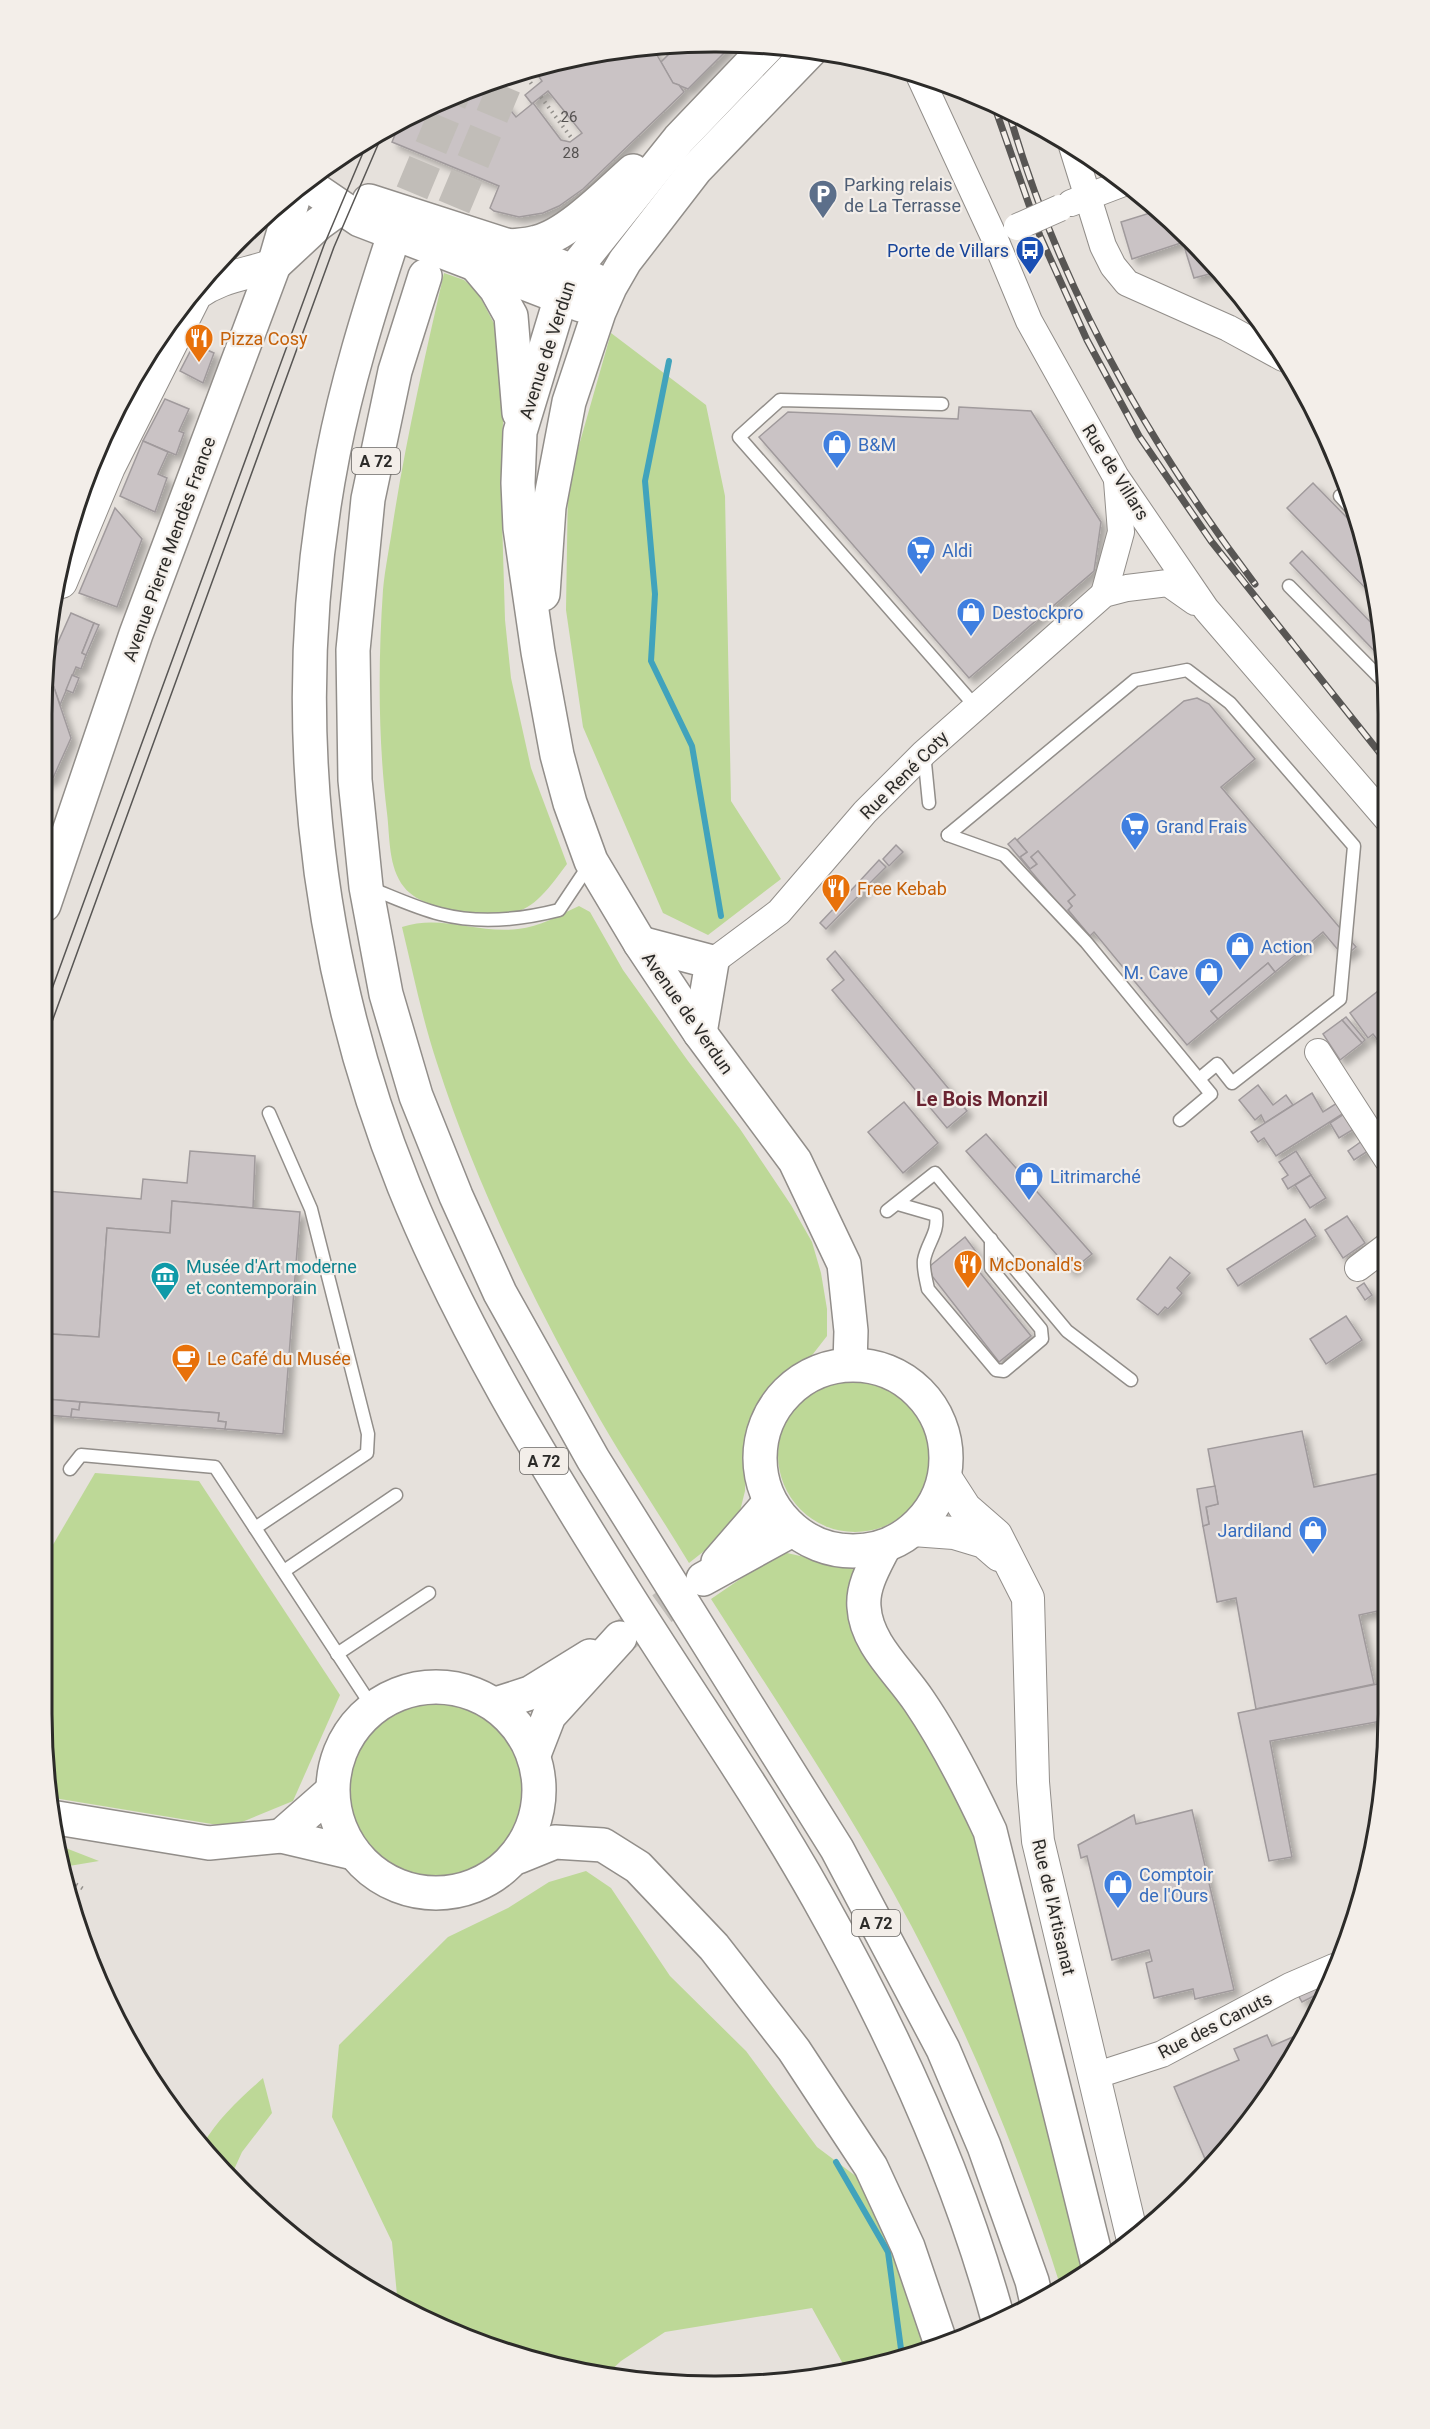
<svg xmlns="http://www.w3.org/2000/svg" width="1430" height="2429" font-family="Roboto,sans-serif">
<defs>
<filter id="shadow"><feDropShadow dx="5.5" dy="5.5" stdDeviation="3" flood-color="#0004"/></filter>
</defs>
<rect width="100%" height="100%" fill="#e6e1dc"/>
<g fill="#bdd897">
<path d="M444 273 464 280 477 291 499 333 508 376 502 434V518L505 620 511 678 531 768 567 864C534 909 523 920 466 913 446 910 416 903 404 887 388 867 390 837 387 813 378 740 378 663 383 590 385 568 390 545 393 523 406 439 425 356 444 273Z"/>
<path d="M611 333 706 405 725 496 731 801 781 879 708 935 663 913 583 727 566 610 568 484Z"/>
<path d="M579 906 590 912 623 970 688 1061 740 1129 791 1205 812 1242 821 1273 827 1309V1336L813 1354 775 1382 758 1408 747 1434 745 1491 740 1511 708 1548 689 1563C657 1510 622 1459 592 1405 531 1297 475 1181 437 1063 422 1018 413 972 402 927 441 914 478 934 518 929 540 927 559 915 579 906Z"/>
<circle cx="855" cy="1455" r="77"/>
<path d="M95 1473 199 1481 340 1695 293 1801 230 1827 48 1797 47 1555Z"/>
<path d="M787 1553 862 1570 859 1584 971 1816 1088 2271 1061 2288C1018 2150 963 2018 893 1892 837 1792 773 1696 711 1599L777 1554Z"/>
<circle cx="435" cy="1790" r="94"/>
<path d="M58 1846 63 1847 99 1861 63 1867Z"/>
<path d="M586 1871 611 1888 670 1976 746 2051 817 2147 861 2180 913 2304 927 2352 847 2371 812 2308 665 2332 621 2361 605 2376C541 2370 453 2340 398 2306L392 2242 332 2117 339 2045 448 1937 508 1908 549 1882Z"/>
<path d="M263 2078 272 2113 242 2152 232 2174 203 2145C217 2119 241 2098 263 2078Z"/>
</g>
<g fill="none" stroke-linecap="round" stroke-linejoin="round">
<g stroke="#41a3bc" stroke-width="6">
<path d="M669 361 645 481 655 594 651 661 692 746 721 916"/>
<path d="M836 2162 888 2252 901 2349 900 2359"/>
</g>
</g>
<g fill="#cac3c5" stroke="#a09a9c" stroke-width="1.5" fill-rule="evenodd" filter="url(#shadow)">
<path d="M715 42 733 44 688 89 673 83 661 62 677 46Z"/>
<path d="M653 48 673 83 679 85 684 92 583 189 559 206 543 213 519 217 494 211 490 208 499 186 392 142 399 125 458 93 489 84 516 117 532 104 525 95 542 81 535 71 536 69 584 55ZM548 91 582 133 570 142 561 140 533 103Z"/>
<path d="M1153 212 1187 241 1132 259 1121 222Z"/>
<path d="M1187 241 1221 271 1194 278 1183 243Z"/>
<path d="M194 344 214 353 203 383 180 371Z"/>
<path d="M165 399 189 409 179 431 184 433 176 455 143 441Z"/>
<path d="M959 407 1031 411 1101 522 1094 571 969 678 759 437 788 412 958 419Z"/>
<path d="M143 441 168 452 158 474 167 478 155 512 120 496Z"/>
<path d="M1313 483 1362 533 1375 598 1287 508Z"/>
<path d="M115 508 142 539 117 607 79 593Z"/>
<path d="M1302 551 1380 632 1385 662 1290 563Z"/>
<path d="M71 613 94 623 82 653 86 655 81 669 76 667 60 705 47 667Z"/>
<path d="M94 623 99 625 86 655 82 653Z"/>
<path d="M47 667 71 738 53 778 44 783 43 671Z"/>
<path d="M72 675 79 678 73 693 66 690Z"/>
<path d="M1197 698 1209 704 1255 759 1221 787 1356 947 1344 957 1323 932 1275 972 1268 963 1211 1011 1218 1019 1187 1045 1094 932 1090 936 1068 910 1072 906 1068 901 1075 895 1038 851 1031 857 1037 864 1030 869 1020 857 1027 852 1017 840 1184 701Z"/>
<path d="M1015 838 1027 852 1020 857 1030 869 1037 864 1031 857 1038 851 1075 895 1068 901 1072 906 1068 910 1085 931 1083 933 1008 844Z"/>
<path d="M896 845 903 852 889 866 883 859Z"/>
<path d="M879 860 886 867 863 890 857 884Z"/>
<path d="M856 885 863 891 826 929 820 923Z"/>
<path d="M835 951 967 1111 947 1128 832 990 844 980 827 959Z"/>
<path d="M1268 963 1275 972 1218 1019 1211 1011Z"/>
<path d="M1387 984V1052L1373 1034 1368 1038 1350 1013Z"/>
<path d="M1346 1017 1365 1040 1362 1043 1342 1020Z"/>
<path d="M1342 1020 1362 1043 1340 1060 1323 1034Z"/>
<path d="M1258 1085 1273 1105 1286 1095 1293 1105 1265 1123 1261 1115 1255 1120 1239 1100Z"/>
<path d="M1312 1093 1323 1112 1337 1103 1344 1113 1276 1156 1264 1138 1258 1142 1251 1132Z"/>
<path d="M904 1102 938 1143 903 1173 868 1132Z"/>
<path d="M1344 1114 1354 1129 1339 1138 1330 1123Z"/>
<path d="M986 1134 1092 1254 1071 1271 966 1151Z"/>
<path d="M1362 1141 1368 1151 1354 1160 1348 1151Z"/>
<path d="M190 1151 255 1156 253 1208 172 1201 170 1233 107 1228 99 1337 51 1334 46 1394 47 1191 141 1199 143 1179 187 1183Z"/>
<path d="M1296 1151 1311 1175 1288 1189 1282 1179 1288 1175 1279 1162Z"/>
<path d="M1311 1175 1326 1198 1310 1208 1295 1185Z"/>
<path d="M172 1201 300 1212 283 1434 225 1429 226 1422 218 1421 219 1413 46 1399 51 1334 99 1337 107 1228 170 1233Z"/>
<path d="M1347 1216 1365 1243 1343 1258 1325 1230Z"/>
<path d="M1305 1219 1316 1236 1238 1286 1227 1269Z"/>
<path d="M965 1237 977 1253 969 1259 1031 1336 999 1362 932 1276 930 1266Z"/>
<path d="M1170 1257 1190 1273 1177 1288 1182 1293 1168 1309 1165 1307 1158 1315 1137 1299Z"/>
<path d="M1364 1283 1372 1295 1365 1300 1357 1288Z"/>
<path d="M1346 1316 1362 1340 1326 1364 1310 1339Z"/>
<path d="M46 1399 80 1402 79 1410 72 1409 71 1417 46 1415Z"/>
<path d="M80 1402 219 1413 218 1421 226 1422 225 1429 71 1417 72 1409 79 1410Z"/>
<path d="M1302 1431 1314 1487 1387 1472V1609L1359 1615 1374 1684 1256 1709 1236 1598 1217 1602 1203 1526 1209 1524 1206 1507 1218 1504 1208 1449Z"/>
<path d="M1215 1486 1218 1504 1206 1507 1209 1524 1203 1526 1197 1489Z"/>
<path d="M1387 1682V1749L1381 1721 1270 1741 1292 1857 1269 1861 1238 1713Z"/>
<path d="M1192 1810 1234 1990 1195 1999 1193 1989 1154 1998 1146 1963 1152 1961 1149 1950 1112 1960 1087 1856 1081 1858 1078 1845 1134 1815 1136 1824Z"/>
<path d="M1315 1986 1322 1992 1302 2002 1298 1995Z"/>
<path d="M1302 2033 1274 2088 1209 2168 1174 2087 1239 2060 1234 2049 1267 2035 1272 2046Z"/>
</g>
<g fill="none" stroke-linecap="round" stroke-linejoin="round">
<path stroke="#c1bdb8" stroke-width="33" stroke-dasharray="33 16" stroke-linecap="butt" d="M622 1637 702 1580"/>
<g stroke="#c1bdb8" stroke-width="33" stroke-dasharray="33 16" stroke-linecap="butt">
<path d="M393 238 453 95"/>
<path d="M435 252 508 78"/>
</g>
<g stroke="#928e8a" stroke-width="15">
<g id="service">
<path d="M942 404 780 400 739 437 976 707"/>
<path d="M1340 496 1352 509"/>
<path d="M1289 586 1387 685"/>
<path d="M924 753 929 803"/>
<path d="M948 835 1135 680 1187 670 1230 703 1354 846 1340 999 1232 1083 1217 1064 1199 1079"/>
<path d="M948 835 1004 855 1086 942 1211 1094 1180 1120"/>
<path d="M370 888C393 897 416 908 440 914 479 924 520 920 559 910L589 865"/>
<path d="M898 1204 936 1215C939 1233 927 1243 924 1260 923 1270 926 1279 928 1289L996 1370 1004 1371 1042 1339 1041 1329 991 1268V1239"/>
<path d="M887 1211 935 1173 1067 1331 1131 1380"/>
<path d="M70 1469 81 1455 215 1467 373 1708"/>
<path d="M255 1528 367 1453 368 1434 311 1209 269 1113"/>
<path d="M284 1571 396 1495"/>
<path d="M337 1654 429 1593"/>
</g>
</g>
<g stroke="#928e8a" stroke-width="28">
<g id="minor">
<path d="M920 77 994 237 1029 321 1116 477 1206 609 1387 819"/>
<path d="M1072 146 1103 246 1113 266 1127 283 1228 328 1283 358"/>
<path d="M1071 203 1121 184"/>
<path d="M1104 594 1121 532 1117 481"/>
<path d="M712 962 779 912 865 812 924 753 1104 594 1127 588 1168 583 1195 602"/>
<path d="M1318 1052 1387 1159"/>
<path d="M1358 1268 1387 1246"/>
<path d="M1094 2076 1162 2054 1290 1986 1334 1967"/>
</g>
</g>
<g stroke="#928e8a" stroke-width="34">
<g id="tertiary">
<path d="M61 582 109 467 196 294C221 276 245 275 274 265"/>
<path d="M945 1477 965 1508 996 1535 1028 1598 1033 1782 1038 1841 1133 2240"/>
<path d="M913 1530 954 1533 984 1542 999 1555"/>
</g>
</g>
<g stroke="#928e8a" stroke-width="36">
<g id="secondary">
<path d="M767 47 679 139 574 270 561 297 520 432 518 483 520 528 538 652 557 755 570 803 591 861 640 943 700 1033 795 1161 844 1264 851 1331 850 1364"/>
<path d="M307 184 360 220 581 305"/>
<path d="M369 201 509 246 595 280"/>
<path d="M509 246C518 245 528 245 537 242 568 235 609 192 633 171"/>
<path d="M275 264 318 224 340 208"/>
<path d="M475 264 496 289 511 316 519 413"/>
<path d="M543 594 549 507 569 402 599 312 610 287 625 261 696 169 810 51"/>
<path d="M44 905 136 634 274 265 295 193"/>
<path d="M640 943 712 962 700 1033"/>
<circle cx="853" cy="1458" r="93"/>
<path d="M718 1562 770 1502"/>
<path d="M703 1579 792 1530"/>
<circle cx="436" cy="1790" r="103"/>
<path d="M496 1704 530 1693 590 1656"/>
<path d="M535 1752 549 1716 620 1638"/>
<path d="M51 1817 209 1843 281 1836 349 1852"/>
<path d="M281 1836 331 1792"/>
</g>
</g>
<g stroke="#928e8a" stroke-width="36">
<g id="motorway">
<path d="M390 247C368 315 347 383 333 454 285 699 311 954 404 1186 462 1329 543 1462 625 1592 689 1694 759 1793 818 1898 894 2033 959 2174 999 2323"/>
<path d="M425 276 395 371 368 499 353 650 355 780 366 887 386 994 416 1096 456 1196 500 1293 593 1459 837 1849 943 2049 984 2146 1032 2281 1037 2303"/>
<path d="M884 1547C875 1565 862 1586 864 1607 866 1644 900 1672 919 1701 947 1742 969 1786 990 1831L1098 2265"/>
<path d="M518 1857 555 1842 603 1845 638 1867 714 1947 794 2050 871 2167 908 2247 942 2347"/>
</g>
</g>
<g stroke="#93908c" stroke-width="4" stroke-dasharray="1.5 4.5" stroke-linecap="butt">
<path d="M523 73 534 87"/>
<path d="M541 97 573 140"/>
<path d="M66 1878 85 1890"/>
</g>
<use href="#service" stroke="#fff" stroke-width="12"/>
<use href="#minor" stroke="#fff" stroke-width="26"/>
<use href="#tertiary" stroke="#fff" stroke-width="32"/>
<use href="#secondary" stroke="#fff" stroke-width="33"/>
<use href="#motorway" stroke="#fff" stroke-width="33"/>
<g stroke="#585654" stroke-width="1.5">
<path d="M45 1008 324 245 368 141"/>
<path d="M45 1041 334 247 383 133"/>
</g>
<g stroke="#585654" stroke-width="7">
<g id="rail">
<path d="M994 105 1040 236 1087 340 1139 436 1211 541 1387 762"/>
<path d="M1009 113C1058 284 1148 443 1255 584"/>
</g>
</g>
<use href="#rail" stroke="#f3eee9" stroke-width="4.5" stroke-dasharray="14" stroke-linecap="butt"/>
<g stroke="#928e8a" stroke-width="28" stroke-linecap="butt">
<path id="minor-bridge" d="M1017 227 1060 208"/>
</g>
<use href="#minor-bridge" stroke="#fff" stroke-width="26"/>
</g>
<defs>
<g id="parking-pin" transform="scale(1.5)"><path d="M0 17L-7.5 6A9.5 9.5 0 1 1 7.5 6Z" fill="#5c6f8a" stroke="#f3eee9"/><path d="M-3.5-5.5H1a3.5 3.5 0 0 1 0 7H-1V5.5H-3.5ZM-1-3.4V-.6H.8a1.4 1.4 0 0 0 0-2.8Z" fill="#fff"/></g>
<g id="bus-pin" transform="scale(1.5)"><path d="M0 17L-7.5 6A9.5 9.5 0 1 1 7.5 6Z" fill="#1a4fb4" stroke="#f3eee9"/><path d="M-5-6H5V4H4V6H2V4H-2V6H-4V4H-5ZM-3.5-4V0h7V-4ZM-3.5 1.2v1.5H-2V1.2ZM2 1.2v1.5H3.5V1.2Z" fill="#fff"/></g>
<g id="restaurant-pin" transform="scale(1.5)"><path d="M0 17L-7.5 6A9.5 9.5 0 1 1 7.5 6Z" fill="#e8710a" stroke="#f3eee9"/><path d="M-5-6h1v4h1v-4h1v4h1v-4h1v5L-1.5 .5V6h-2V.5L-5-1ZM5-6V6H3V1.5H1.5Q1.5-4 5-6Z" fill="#fff"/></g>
<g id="shop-pin" transform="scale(1.5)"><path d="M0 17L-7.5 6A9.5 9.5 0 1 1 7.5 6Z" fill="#3f7fe0" stroke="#f3eee9"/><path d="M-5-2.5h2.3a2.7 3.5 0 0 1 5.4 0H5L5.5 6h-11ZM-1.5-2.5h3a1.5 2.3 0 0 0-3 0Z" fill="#fff"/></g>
<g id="supermarket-pin" transform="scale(1.5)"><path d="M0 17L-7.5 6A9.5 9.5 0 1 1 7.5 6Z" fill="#3f7fe0" stroke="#f3eee9"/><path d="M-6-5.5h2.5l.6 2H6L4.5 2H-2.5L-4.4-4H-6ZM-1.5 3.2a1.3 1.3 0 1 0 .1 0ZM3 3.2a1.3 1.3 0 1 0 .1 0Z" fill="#fff"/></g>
<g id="museum-pin" transform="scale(1.5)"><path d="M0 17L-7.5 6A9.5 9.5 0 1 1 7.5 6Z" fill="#0f9aa8" stroke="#f3eee9"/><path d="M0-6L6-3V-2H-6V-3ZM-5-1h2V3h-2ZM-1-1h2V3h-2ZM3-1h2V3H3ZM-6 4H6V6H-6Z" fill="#fff"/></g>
<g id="cafe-pin" transform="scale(1.5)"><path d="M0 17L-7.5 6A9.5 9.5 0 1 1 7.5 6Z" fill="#e8710a" stroke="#f3eee9"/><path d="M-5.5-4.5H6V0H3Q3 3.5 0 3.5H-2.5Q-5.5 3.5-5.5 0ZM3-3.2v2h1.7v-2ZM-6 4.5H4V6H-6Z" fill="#fff"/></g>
</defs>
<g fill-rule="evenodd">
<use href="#parking-pin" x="823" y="194"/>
<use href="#bus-pin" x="1030" y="250"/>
<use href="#restaurant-pin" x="199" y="338"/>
<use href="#shop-pin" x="837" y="444"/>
<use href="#supermarket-pin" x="921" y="550"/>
<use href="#shop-pin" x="971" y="612"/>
<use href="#supermarket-pin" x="1135" y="826"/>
<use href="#restaurant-pin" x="836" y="888"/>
<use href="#shop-pin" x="1240" y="946"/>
<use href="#shop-pin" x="1209" y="972"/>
<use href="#shop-pin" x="1029" y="1176"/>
<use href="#restaurant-pin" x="968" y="1264"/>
<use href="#museum-pin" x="165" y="1276"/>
<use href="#cafe-pin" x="186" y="1358"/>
<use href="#shop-pin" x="1313" y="1530"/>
<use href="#shop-pin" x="1118" y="1884"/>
</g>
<g text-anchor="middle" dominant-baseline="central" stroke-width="4.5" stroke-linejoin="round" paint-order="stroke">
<g font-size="15" fill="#545150">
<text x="569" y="117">26</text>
<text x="571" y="153">28</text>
</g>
<g fill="#f3eee9" stroke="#686663" stroke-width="1.5">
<rect x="352" y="448" width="48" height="26" rx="4.5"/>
<rect x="520" y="1448" width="48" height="26" rx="4.5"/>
<rect x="852" y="1910" width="48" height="26" rx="4.5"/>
</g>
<g font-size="16" font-weight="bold" fill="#2c2b29">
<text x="376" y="461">A 72</text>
<text x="544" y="1461">A 72</text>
<text x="876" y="1923">A 72</text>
</g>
<g font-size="18" fill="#4e5e75" stroke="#f3eee9" text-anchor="start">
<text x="844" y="184">Parking relais<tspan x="844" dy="21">de La Terrasse</tspan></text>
</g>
<g font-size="18" fill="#164399" stroke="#f3eee9" text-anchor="end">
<text x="1009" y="250">Porte de Villars</text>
</g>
<g font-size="18" fill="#c56008" stroke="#f3eee9" text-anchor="start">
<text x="220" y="338">Pizza Cosy</text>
<text x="857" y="888">Free Kebab</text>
<text x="989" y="1264">McDonald's</text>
<text x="207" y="1358">Le Café du Musée</text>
</g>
<g font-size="18" fill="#2c2b29" stroke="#f3eee9">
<text transform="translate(547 350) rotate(-72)">Avenue de Verdun</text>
<text transform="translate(1116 472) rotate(58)">Rue de Villars</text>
<text transform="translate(169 549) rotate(-70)">Avenue Pierre Mendès France</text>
<text transform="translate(904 775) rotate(-45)">Rue René Coty</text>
<text transform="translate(688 1013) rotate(55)">Avenue de Verdun</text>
<text transform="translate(1054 1907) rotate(77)">Rue de l'Artisanat</text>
<text transform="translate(1215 2025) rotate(-27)">Rue des Canuts</text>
</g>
<g font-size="18" fill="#366cbe" stroke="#f3eee9" text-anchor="start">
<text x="858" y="444">B&amp;M</text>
<text x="942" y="550">Aldi</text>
<text x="992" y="612">Destockpro</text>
<text x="1156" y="826">Grand Frais</text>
<text x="1261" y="946">Action</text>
<text x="1188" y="972" text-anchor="end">M. Cave</text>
<text x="1050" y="1176">Litrimarché</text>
<text x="1292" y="1530" text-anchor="end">Jardiland</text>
<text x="1139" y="1874">Comptoir<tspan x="1139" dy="21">de l'Ours</tspan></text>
</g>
<g font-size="18" fill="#0d838f" stroke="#f3eee9" text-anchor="start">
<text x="186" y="1266">Musée d'Art moderne<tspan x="186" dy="21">et contemporain</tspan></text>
</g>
<g font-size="20" font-weight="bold" fill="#6a2432" stroke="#f3eee9">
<text x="982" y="1099">Le Bois Monzil</text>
</g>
</g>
<path d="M0 0H1430V2429H0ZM714 52H716A662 662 0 0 1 1378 714V1714A662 662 0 0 1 716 2376H714A662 662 0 0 1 52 1714V714A662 662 0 0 1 714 52Z" fill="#f3eee9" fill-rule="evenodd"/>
<path fill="none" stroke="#2c2b29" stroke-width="3" d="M714 52H716A662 662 0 0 1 1378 714V1714A662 662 0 0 1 716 2376H714A662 662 0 0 1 52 1714V714A662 662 0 0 1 714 52Z"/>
</svg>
